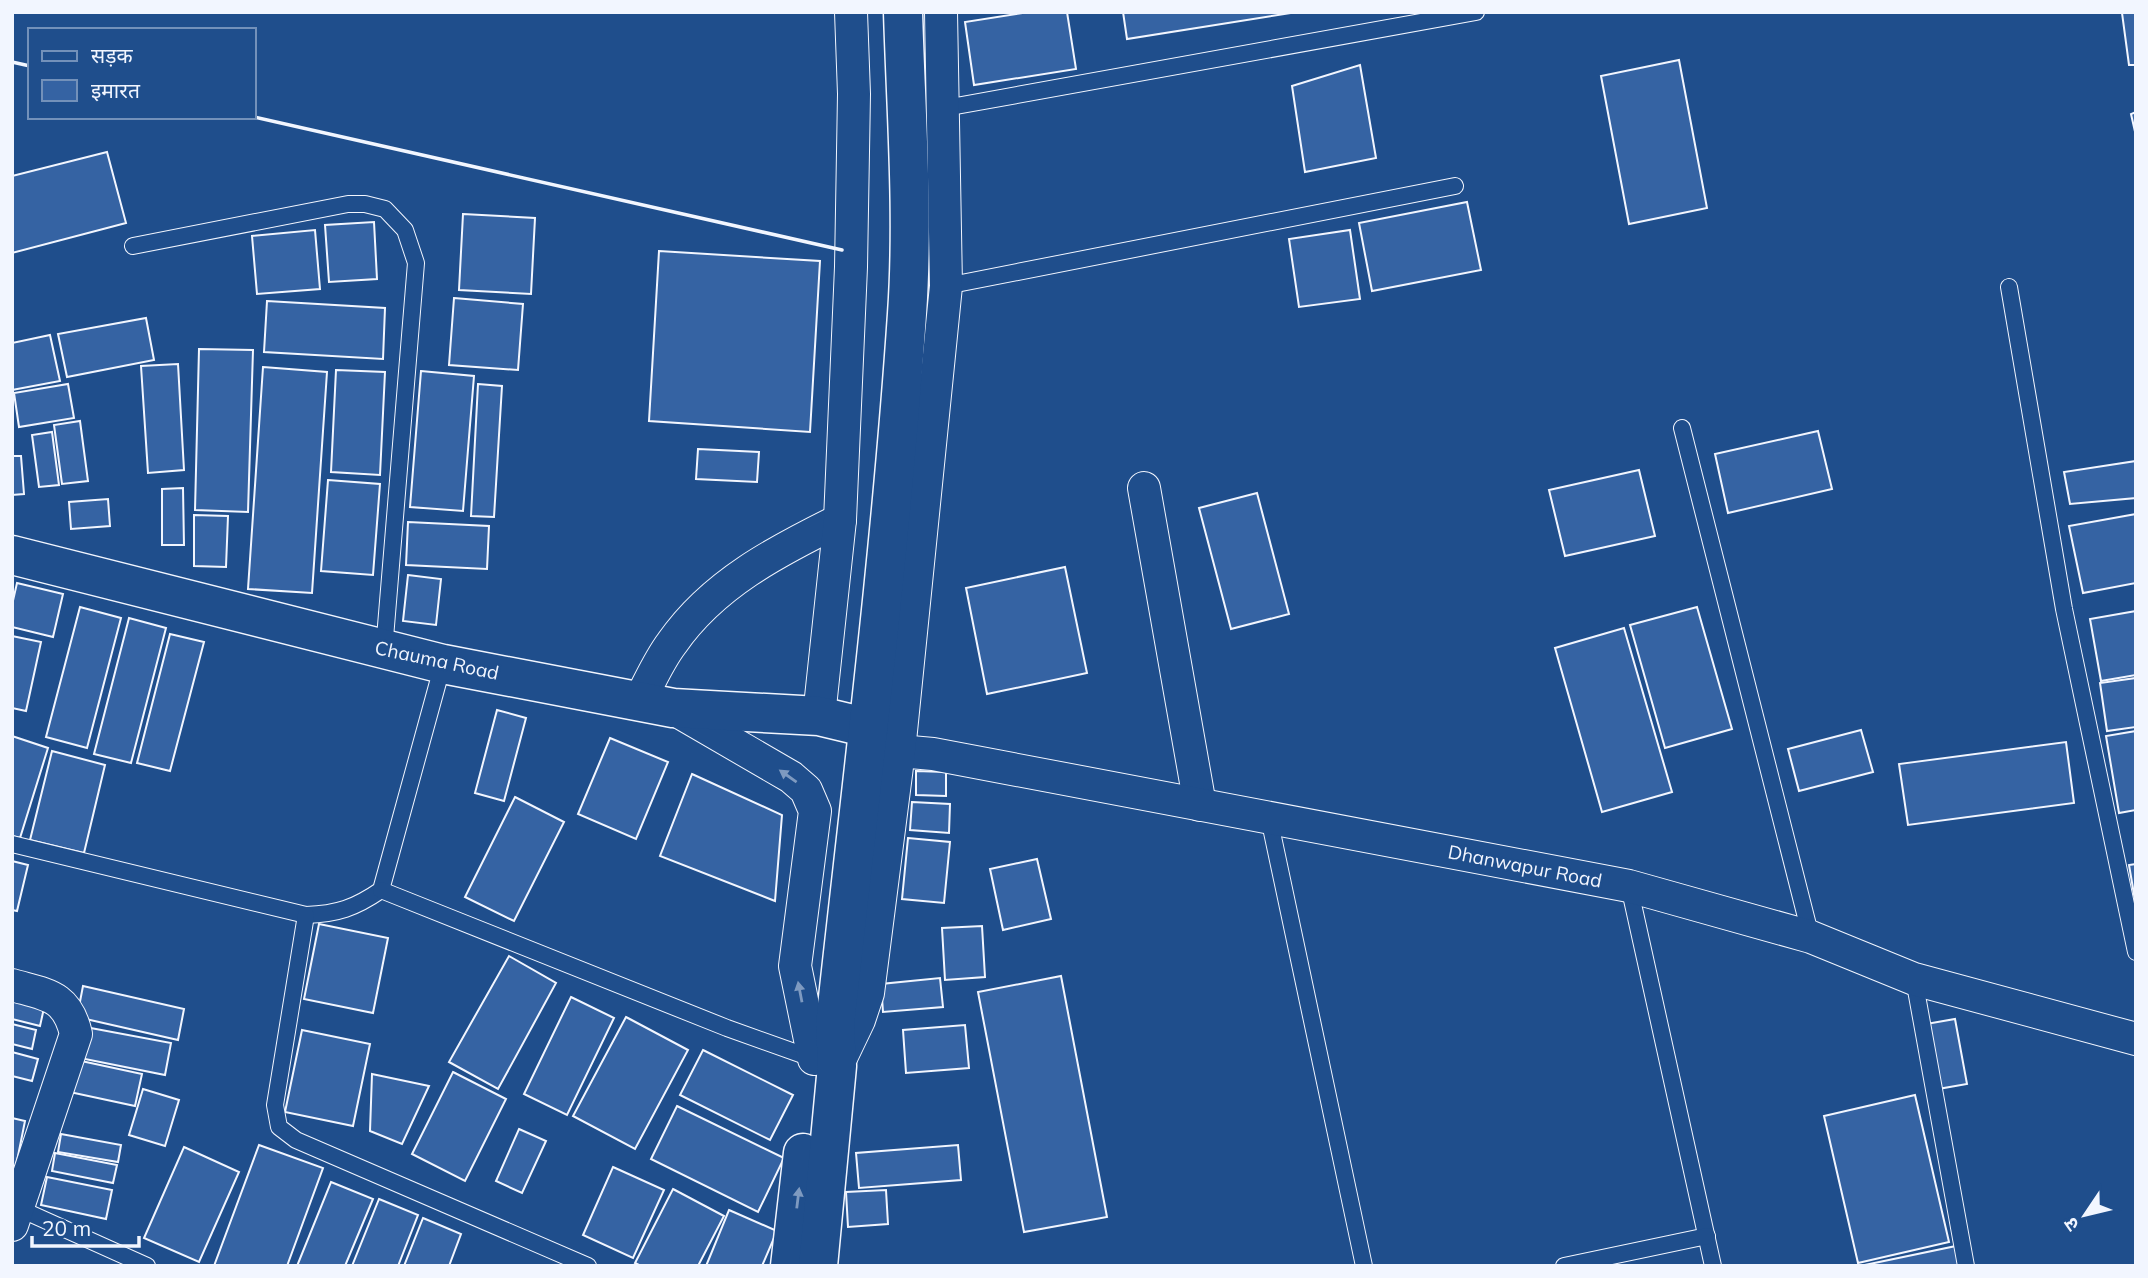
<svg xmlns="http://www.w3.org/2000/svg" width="2148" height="1278" font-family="Mulish,'Noto Sans Devanagari',sans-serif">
<rect width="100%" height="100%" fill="#1f4e8c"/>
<g fill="#3563a3" stroke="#f2f6ff" stroke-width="2">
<path d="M1029 12H1067L1076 69 974 85 965 22Z"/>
<path d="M1123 12H1297L1127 39Z"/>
<path d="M2136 12V65H2129L2122 13Z"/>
<path d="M1679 60 1707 208 1629 224 1601 76Z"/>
<path d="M1360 65 1376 158 1305 172 1292 86Z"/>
<path d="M2136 112V136L2131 114Z"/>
<path d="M107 152 126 223 12 253V176Z"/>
<path d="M1467 202 1481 270 1372 291 1359 223Z"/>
<path d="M463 214 535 218 531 294 459 290Z"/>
<path d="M374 222 377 279 329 282 325 225Z"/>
<path d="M315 230 320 289 257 294 252 236Z"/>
<path d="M1350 230 1360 299 1299 307 1289 239Z"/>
<path d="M659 251 820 261 810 432 649 421Z"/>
<path d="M454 298 523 304 518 370 449 365Z"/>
<path d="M267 301 385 308 383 359 264 352Z"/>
<path d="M146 318 154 360 67 377 58 334Z"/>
<path d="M50 335 60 381 12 390V343Z"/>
<path d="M199 349 253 350 248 512 195 510Z"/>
<path d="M178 364 184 470 148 473 141 366Z"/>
<path d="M263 367 327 372 312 593 248 589Z"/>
<path d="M336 370 385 372 380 475 331 472Z"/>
<path d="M421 371 474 376 463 511 410 507Z"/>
<path d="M68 384 74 418 19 427 14 393Z"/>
<path d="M478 384 502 386 494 517 471 516Z"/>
<path d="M80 421 88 481 62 484 54 425Z"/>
<path d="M1818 431 1832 489 1728 513 1715 454Z"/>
<path d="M52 432 59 485 39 487 32 435Z"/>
<path d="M698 449 759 452 757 482 696 479Z"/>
<path d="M12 456H21L24 494 12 495Z"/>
<path d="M2136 461V498L2070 504 2064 472Z"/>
<path d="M1639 470 1655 536 1565 556 1549 490Z"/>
<path d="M328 480 380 484 373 575 321 571Z"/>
<path d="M183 488 184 545H162V489Z"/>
<path d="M1257 493 1289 614 1231 629 1199 508Z"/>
<path d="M108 499 110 526 71 529 69 502Z"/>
<path d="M2136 514V583L2083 593 2069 526Z"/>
<path d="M194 515 228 516 226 567 194 566Z"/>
<path d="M408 522 489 526 487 569 406 565Z"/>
<path d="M1065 567 1087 673 987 694 966 588Z"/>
<path d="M408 575 441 579 436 625 403 621Z"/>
<path d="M17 583 63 594 53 637 12 627V605Z"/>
<path d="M80 607 121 618 87 748 46 737Z"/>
<path d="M1697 607 1732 729 1665 748 1630 625Z"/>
<path d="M2136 611V675L2101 681 2090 619Z"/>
<path d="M129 618 166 628 131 763 94 754Z"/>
<path d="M1624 628 1672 792 1602 812 1555 648Z"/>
<path d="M170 634 204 642 170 771 137 763Z"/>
<path d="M12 636 41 642 26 711 12 708Z"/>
<path d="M2136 678V727L2107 731 2100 683Z"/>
<path d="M497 710 526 718 504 801 475 793Z"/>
<path d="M1861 730 1873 772 1799 791 1788 749Z"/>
<path d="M2136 731V810L2119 813 2106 736Z"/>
<path d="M12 736 48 748 20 838 12 836Z"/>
<path d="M610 738 668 762 636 839 578 814Z"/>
<path d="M2066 742 2074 803 1908 825 1899 764Z"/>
<path d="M52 751 105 765 84 853 30 840Z"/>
<path d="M916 771 946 772V796L916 795Z"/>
<path d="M692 774 782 815 775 901 660 856Z"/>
<path d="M515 797 564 822 514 921 465 897Z"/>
<path d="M912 802 950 804 949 833 910 830Z"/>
<path d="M908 838 950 842 944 903 902 899Z"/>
<path d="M1037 859 1051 919 1003 930 990 869Z"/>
<path d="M12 861 28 865 17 911 12 910Z"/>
<path d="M2136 864V906L2129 865Z"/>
<path d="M319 924 388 938 373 1013 304 999Z"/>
<path d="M982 926 985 977 945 980 942 928Z"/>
<path d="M509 956 556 983 498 1089 449 1062Z"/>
<path d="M1061 976 1107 1217 1024 1232 978 992Z"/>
<path d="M940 978 943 1007 883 1012 881 984Z"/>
<path d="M83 986 184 1009 178 1040 77 1017Z"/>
<path d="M12 991 46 999 40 1026 12 1019Z"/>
<path d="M571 997 614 1018 567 1115 524 1094Z"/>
<path d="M626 1017 688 1050 635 1149 573 1116Z"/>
<path d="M1955 1019 1967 1084 1938 1089 1926 1024Z"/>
<path d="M12 1024 36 1030 32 1049 12 1044Z"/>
<path d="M965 1025 969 1068 906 1073 903 1030Z"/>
<path d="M80 1026 171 1043 165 1075 75 1057Z"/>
<path d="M302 1030 370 1044 353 1126 285 1112Z"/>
<path d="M703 1050 793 1095 770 1140 680 1095Z"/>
<path d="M12 1052 38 1059 32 1081 12 1076Z"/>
<path d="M72 1059 142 1074 135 1106 65 1091Z"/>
<path d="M453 1072 506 1099 465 1181 412 1154Z"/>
<path d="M372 1074 429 1086 402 1144 370 1131Z"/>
<path d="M143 1089 179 1100 165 1146 129 1135Z"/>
<path d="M1915 1095 1949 1242 1858 1263 1824 1116Z"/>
<path d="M677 1106 784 1158 758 1212 651 1159Z"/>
<path d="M12 1118 25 1121 15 1171 12 1170Z"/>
<path d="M519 1129 546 1141 522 1193 496 1181Z"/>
<path d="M61 1134 121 1145 118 1162 58 1152Z"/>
<path d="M259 1145 323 1168 287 1266H214Z"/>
<path d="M958 1145 961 1180 859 1188 856 1153Z"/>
<path d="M184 1147 239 1172 199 1262 144 1238Z"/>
<path d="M55 1153 117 1165 113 1183 52 1171Z"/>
<path d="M613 1167 664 1190 633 1258 583 1235Z"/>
<path d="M47 1177 112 1190 106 1219 41 1205Z"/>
<path d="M331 1182 373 1199 345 1266H297Z"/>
<path d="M673 1189 724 1216 698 1266H641L635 1263Z"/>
<path d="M886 1190 888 1224 848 1227 846 1192Z"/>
<path d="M379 1199 418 1215 398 1266H352Z"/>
<path d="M729 1210 777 1231 762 1266H706Z"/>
<path d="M423 1218 461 1234 449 1266H404Z"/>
<path d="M1956 1246 1960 1266H1860Z"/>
</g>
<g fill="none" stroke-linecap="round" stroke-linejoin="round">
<g stroke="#f2f6ff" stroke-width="18">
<g id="service">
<path d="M945 108 1476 12"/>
<path d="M133 246 348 204H365L385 209 405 230 416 263 384 650"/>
<path d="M946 286 1455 186"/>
<path d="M2009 287 2064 609 2136 952"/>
<path d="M1682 428 1811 937"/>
<path d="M1269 818 1364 1266"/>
<path d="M12 844 306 915C337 914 355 908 381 890L443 664"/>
<path d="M1629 886 1713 1266"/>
<path d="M381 890 727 1028 814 1059"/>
<path d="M306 915 275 1105 279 1127 296 1140 588 1266"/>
<path d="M1914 979 1966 1266"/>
<path d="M18 1208 147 1266"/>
<path d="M1564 1266 1707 1236"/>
</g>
</g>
<g stroke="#f2f6ff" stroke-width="34">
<g id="minor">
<path d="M1144 488 1200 805"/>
<path d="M640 700C650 681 659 660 672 643 713 584 777 551 840 520"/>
<path d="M674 709 791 777 806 790 815 811 795 966 814 1059"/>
<path d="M819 716 840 520 851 267 854 94 851 12"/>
<path d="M899 751 933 754 1629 886 1811 937 1914 979 2136 1039"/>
<path d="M12 985C47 995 67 995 76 1034L12 1225"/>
<path d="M837 1066 859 1020 868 993 899 751 946 286 941 12"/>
</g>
</g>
<g stroke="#f2f6ff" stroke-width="41">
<g id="tertiary">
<path d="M12 555 443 664 673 708 819 716 869 728"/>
<path d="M790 1266 803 1153"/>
<path d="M818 1266 837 1066 835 1025C861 788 891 551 907 314 914 214 906 112 903 12"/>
</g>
</g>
<use href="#service" stroke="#1f4e8c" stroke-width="16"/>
<use href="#minor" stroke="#1f4e8c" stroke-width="32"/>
<use href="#tertiary" stroke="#1f4e8c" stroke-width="38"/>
<g stroke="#f2f6ff" stroke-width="3.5">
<path d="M12 62 30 66"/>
<path d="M254 117 842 250"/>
</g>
</g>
<defs><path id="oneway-solid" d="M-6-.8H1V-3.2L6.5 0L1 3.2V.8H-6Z" transform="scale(1.75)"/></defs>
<g fill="#7e9ac0">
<use href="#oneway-solid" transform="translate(788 776) rotate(-145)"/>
<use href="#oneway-solid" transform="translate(800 992) rotate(-101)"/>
<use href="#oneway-solid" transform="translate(798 1198) rotate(-83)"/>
</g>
<g text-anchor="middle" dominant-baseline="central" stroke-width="5" stroke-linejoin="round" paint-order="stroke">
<g font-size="19" fill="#f2f6ff" stroke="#1f4e8c">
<text transform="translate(437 660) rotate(12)">Chauma Road</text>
<text transform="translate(1525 866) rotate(11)">Dhanwapur Road</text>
</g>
</g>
<rect width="2148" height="1278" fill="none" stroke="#f2f6ff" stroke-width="28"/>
<rect x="28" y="28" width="228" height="91" fill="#1f4e8c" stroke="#7391ba" stroke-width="2"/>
<rect x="42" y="51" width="35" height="10" fill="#1f4e8c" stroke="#7391ba" stroke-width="2"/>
<text x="91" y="63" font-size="21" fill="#f2f6ff">सड़क</text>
<rect x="42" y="80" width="35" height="21" fill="#3563a3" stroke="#7391ba" stroke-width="2"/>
<text x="91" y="98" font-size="21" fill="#f2f6ff">इमारत</text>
<g transform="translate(2085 1215) rotate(235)" stroke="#1f4e8c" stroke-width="5" paint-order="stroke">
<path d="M0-5L12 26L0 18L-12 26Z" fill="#f2f6ff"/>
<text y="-10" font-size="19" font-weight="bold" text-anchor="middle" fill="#f2f6ff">उ</text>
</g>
<path d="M32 1236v10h107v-10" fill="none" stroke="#f2f6ff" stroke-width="3.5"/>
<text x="42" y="1236" font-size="21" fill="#f2f6ff" stroke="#1f4e8c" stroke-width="5" paint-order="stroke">20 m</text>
</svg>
